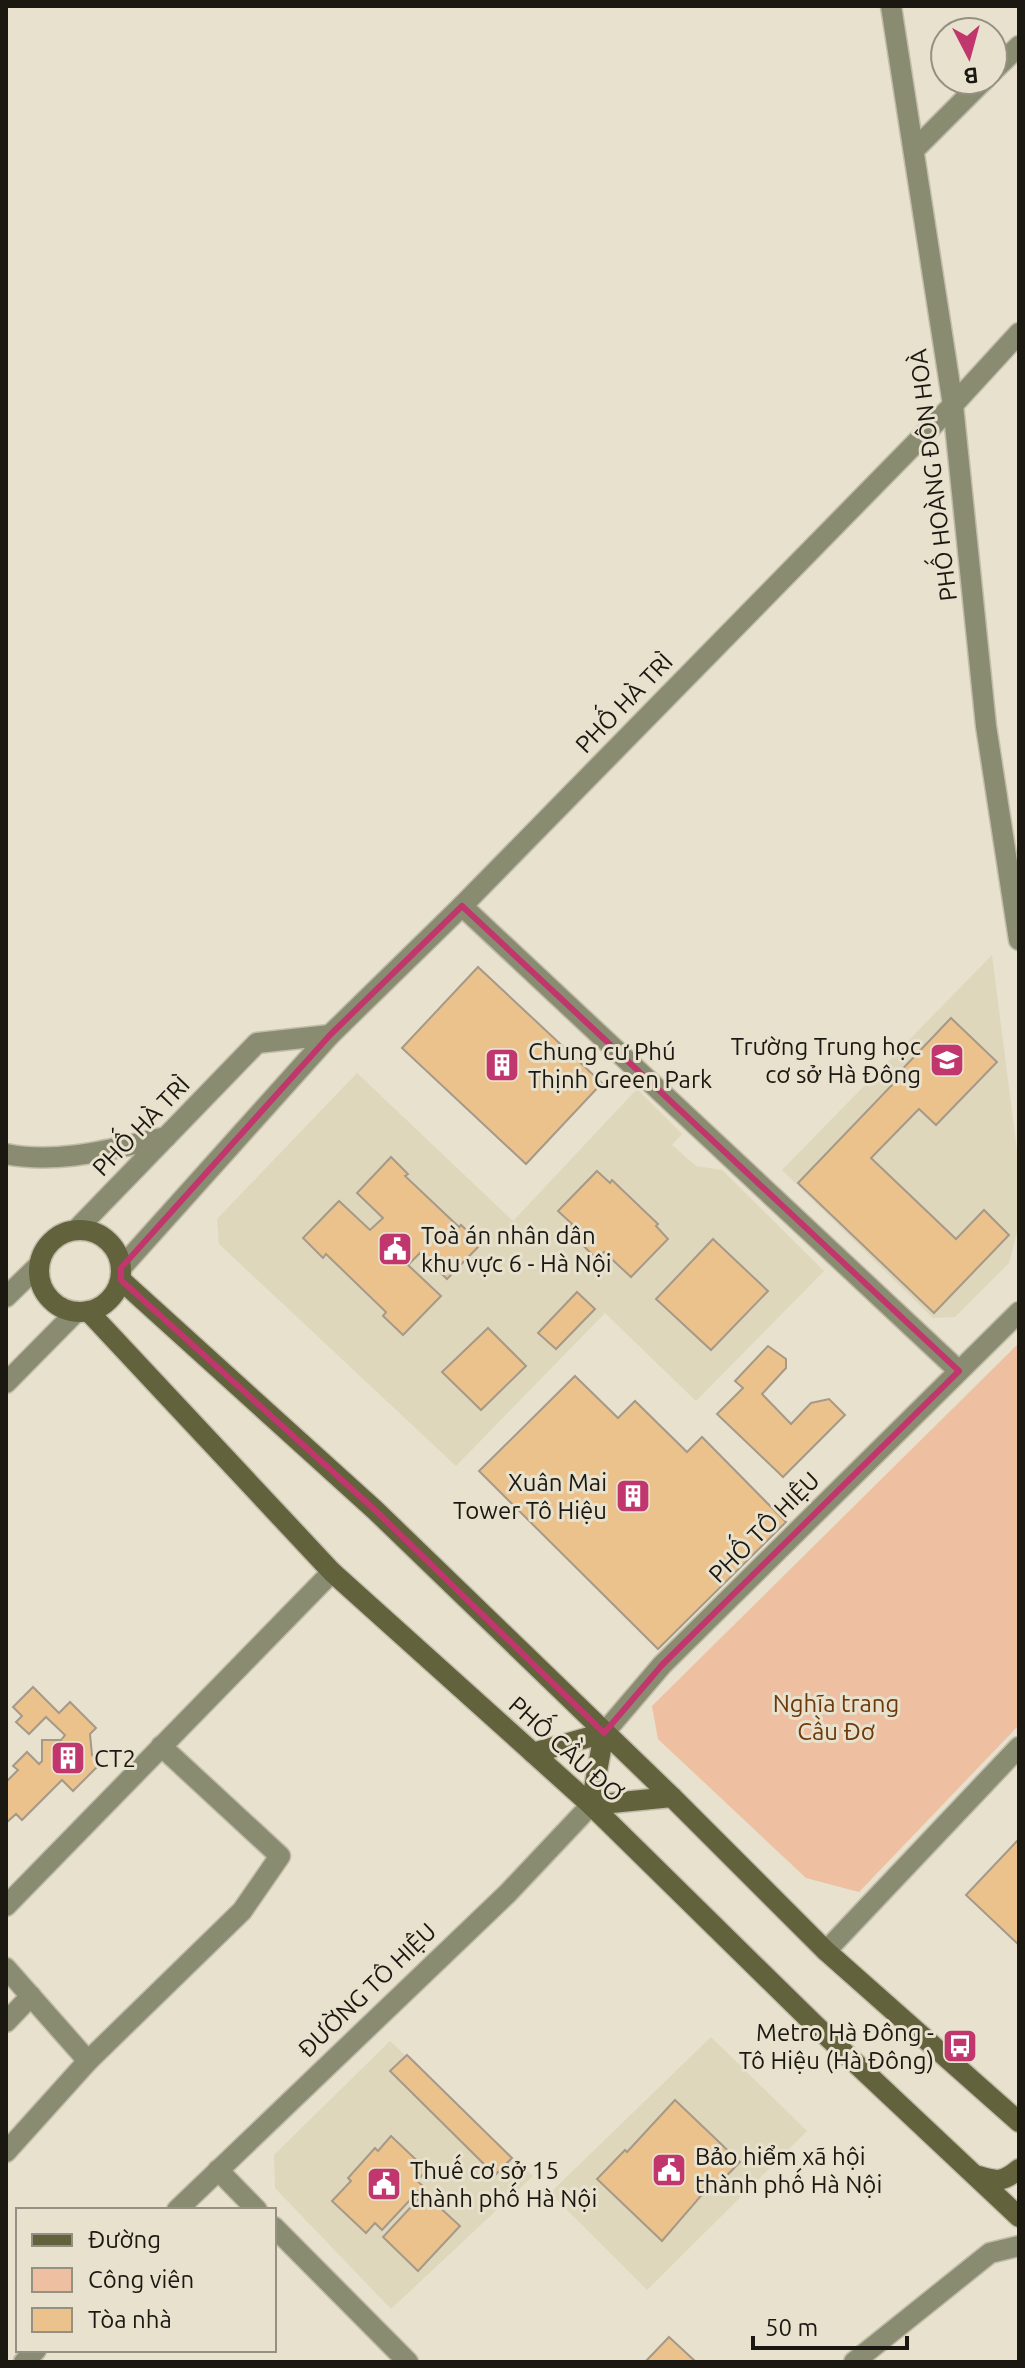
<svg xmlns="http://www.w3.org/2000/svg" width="1025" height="2368" font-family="Ubuntu,sans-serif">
<rect width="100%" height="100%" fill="#e7e1cd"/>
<g fill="#dfd7bc">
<path d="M992 955 1019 1166V1225L1009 1263 955 1317 933 1318 782 1170Z"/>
<path d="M357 1073 513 1221 637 1089 682 1134 672 1145 696 1166 722 1170 824 1271 696 1401 605 1313 456 1466 219 1244 217 1219Z"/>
<path d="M711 2037 807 2131 647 2290 550 2193Z"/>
<path d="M390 2041 533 2176 391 2309 275 2188 274 2155Z"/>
</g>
<path fill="#eebfa0" d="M1019 1343V1725L859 1892 806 1878 658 1739 652 1706Z"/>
<g fill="#ebc28b" stroke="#a59989" stroke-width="2">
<path d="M478 967 602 1083 526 1164 402 1048Z"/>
<path d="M951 1018 997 1062 936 1125 919 1109 871 1158 956 1239 984 1210 1009 1235 934 1313 798 1183 893 1084 891 1081Z"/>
<path d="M391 1157 408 1174 405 1176 459 1227 461 1225 481 1244 447 1279 420 1253 408 1265 441 1296 403 1335 383 1316 386 1312 326 1254 323 1258 303 1238 339 1201 370 1230 383 1218 357 1193Z"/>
<path d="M597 1171 610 1183 612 1180 658 1224 656 1226 668 1239 631 1277 604 1252 597 1259 566 1229 572 1224 558 1211Z"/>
<path d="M713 1239 768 1291 711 1350 656 1299Z"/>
<path d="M577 1292 595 1309 556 1349 538 1333Z"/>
<path d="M488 1328 526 1366 481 1410 442 1372Z"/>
<path d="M768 1346 786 1359V1368L762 1394 791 1424 811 1403 829 1399 845 1415 783 1477 717 1414 743 1388 735 1381Z"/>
<path d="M575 1376 618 1418 635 1401 687 1452 702 1437 786 1522 658 1649 479 1471Z"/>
<path d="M33 1687 59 1713 70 1702 96 1728 90 1734 92 1755 100 1764 73 1791 62 1780 22 1820 16 1814 6 1823V1782L18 1770 13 1766 27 1752 39 1764 42 1761V1740H61L65 1735 46 1717 29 1734 16 1722 22 1716 13 1707Z"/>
<path d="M1019 1839V1945L966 1895Z"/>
<path d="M407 2055 512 2158 495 2175 390 2071Z"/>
<path d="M675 2100 740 2162 709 2194 705 2191 662 2241 597 2179 625 2150 627 2152Z"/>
<path d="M391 2136 427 2170 417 2181 423 2186 382 2230 375 2223 366 2233 332 2201 351 2181 348 2178 375 2148 378 2151Z"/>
<path d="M424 2193 460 2226 418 2271 383 2237Z"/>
<path d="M669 2337 696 2362H645Z"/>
</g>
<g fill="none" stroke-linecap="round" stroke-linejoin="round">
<g stroke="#c2bdab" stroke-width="23">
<g id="minor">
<path d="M993 71 1019 46"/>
<path d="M915 149 984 80"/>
<path d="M462 906 959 1371"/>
<path d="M6 1906 332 1572"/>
<path d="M826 1951 1019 1747"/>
<path d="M6 1968 88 2061"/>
<path d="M6 2022 31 1996"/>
<path d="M6 2152 88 2061 242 1911 280 1856 161 1746"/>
<path d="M218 2170 257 2210"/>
<path d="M274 2227 408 2362"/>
</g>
</g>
<g stroke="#c2bdab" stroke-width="23">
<g id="tertiary">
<path d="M891 6 953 405 986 726 1019 940"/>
<path d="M6 1154C59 1165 115 1148 166 1137"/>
<path d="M77 1229 257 1043 330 1035"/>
<path d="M121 1268 330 1035 462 906 953 405 1019 333"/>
<path d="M6 1297 39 1265"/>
<path d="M6 1383 76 1312"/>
<path d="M604 1733 662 1665 1019 1312"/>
<path d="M177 2210 508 1893 591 1805"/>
<path d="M24 2362 36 2350"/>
<path d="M854 2362 990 2253 1019 2246"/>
</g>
</g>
<g stroke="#c2bdab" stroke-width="23">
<g id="secondary">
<circle cx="80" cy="1271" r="41"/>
<path d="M121 1280 375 1510 672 1797 826 1951 1019 2122"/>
<path d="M88 1311 332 1572 591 1805 815 2025 1019 2217"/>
<path d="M533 1753 604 1733"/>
<path d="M591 1805 672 1797"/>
<path d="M591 1805 604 1733"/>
<path d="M975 2175C996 2181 1001 2184 1019 2169"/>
</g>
</g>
<use href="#minor" stroke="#8a8c71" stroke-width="20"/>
<use href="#tertiary" stroke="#8a8c71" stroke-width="20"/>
<use href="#secondary" stroke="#62633c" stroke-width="20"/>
</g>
<path fill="none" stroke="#c1366d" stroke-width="6" stroke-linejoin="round" d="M462 906 959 1371 662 1665 604 1733 375 1510 121 1280V1268L330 1035Z"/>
<defs>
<g id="school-square" transform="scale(1.8)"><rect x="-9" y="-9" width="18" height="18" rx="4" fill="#c1366d" stroke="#e7e1cd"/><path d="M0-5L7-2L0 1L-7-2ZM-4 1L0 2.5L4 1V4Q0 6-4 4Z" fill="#fff"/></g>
<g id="building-square" transform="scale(1.8)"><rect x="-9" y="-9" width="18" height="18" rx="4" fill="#c1366d" stroke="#e7e1cd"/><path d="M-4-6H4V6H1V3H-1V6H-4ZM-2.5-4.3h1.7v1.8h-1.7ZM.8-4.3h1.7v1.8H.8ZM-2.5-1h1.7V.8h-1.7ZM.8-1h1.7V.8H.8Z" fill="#fff"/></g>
<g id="civic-square" transform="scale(1.8)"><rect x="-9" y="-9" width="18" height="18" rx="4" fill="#c1366d" stroke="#e7e1cd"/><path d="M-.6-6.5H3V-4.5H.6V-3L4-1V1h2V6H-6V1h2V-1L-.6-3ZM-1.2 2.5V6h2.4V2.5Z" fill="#fff"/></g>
<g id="bus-square" transform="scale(1.8)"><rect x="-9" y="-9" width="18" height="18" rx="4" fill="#c1366d" stroke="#e7e1cd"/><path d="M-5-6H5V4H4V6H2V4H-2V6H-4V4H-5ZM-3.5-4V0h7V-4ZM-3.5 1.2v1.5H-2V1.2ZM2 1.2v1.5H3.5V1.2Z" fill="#fff"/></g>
</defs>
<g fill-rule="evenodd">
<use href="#school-square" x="947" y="1060"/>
<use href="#building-square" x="502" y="1065"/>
<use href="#civic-square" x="395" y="1249"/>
<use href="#building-square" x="633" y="1496"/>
<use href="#building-square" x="68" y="1758"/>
<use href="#bus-square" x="960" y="2046"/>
<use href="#civic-square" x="669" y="2170"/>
<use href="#civic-square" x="384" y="2184"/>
</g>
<g text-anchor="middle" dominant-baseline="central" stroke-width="6" stroke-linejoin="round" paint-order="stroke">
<g font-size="24" fill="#1b1812" stroke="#e7e1cd">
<text transform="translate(933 475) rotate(-97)">PHỐ HOÀNG ĐÔN HOÀ</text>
<text transform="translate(624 703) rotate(-46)">PHỐ HÀ TRÌ</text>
<text transform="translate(141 1126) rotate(-46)">PHỐ HÀ TRÌ</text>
<text transform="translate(764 1527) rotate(-45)">PHỐ TÔ HIỆU</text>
<text transform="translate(566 1749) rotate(42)">PHỐ CẦU ĐƠ</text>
<text transform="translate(367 1990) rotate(-44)">ĐƯỜNG TÔ HIỆU</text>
</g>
<g font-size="24" fill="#1b1812" stroke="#e7e1cd" text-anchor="start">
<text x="921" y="1046" text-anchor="end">Trường Trung học<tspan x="921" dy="28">cơ sở Hà Đông</tspan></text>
<text x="528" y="1051">Chung cư Phú<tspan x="528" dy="28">Thịnh Green Park</tspan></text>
<text x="421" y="1235">Toà án nhân dân<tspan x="421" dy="28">khu vực 6 - Hà Nội</tspan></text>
<text x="607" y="1482" text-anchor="end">Xuân Mai<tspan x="607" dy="28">Tower Tô Hiệu</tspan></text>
<text x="94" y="1758">CT2</text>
<text x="934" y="2032" text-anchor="end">Metro Hà Đông -<tspan x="934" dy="28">Tô Hiệu (Hà Đông)</tspan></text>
<text x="695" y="2156">Bảo hiểm xã hội<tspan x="695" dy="28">thành phố Hà Nội</tspan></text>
<text x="410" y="2170">Thuế cơ sở 15<tspan x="410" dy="28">thành phố Hà Nội</tspan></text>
</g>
<g font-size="24" fill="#6d390a" stroke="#e7e1cd">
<text x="836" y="1703">Nghĩa trang<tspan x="836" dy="28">Cầu Đơ</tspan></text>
</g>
</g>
<rect width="1025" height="2368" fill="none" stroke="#1b1812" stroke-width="16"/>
<rect x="16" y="2208" width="260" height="144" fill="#e7e1cd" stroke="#959182" stroke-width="2"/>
<rect x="32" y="2234" width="40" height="12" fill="#62633c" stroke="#959182" stroke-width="2"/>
<text x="88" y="2248" font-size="24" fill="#1b1812">Đường</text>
<rect x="32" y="2268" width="40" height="24" fill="#eebfa0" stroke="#959182" stroke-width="2"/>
<text x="88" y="2288" font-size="24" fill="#1b1812">Công viên</text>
<rect x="32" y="2308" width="40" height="24" fill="#ebc28b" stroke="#959182" stroke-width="2"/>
<text x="88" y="2328" font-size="24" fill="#1b1812">Tòa nhà</text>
<g transform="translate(969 56) rotate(174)"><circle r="38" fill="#e7e1cd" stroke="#959182" stroke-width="2"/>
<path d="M0-6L14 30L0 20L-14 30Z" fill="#c1366d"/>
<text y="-12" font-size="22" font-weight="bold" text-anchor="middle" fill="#1b1812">B</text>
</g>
<path d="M753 2336v12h154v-12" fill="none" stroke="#1b1812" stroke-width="4"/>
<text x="765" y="2336" font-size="24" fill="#1b1812" stroke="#e7e1cd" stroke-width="6" paint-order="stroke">50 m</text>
</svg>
